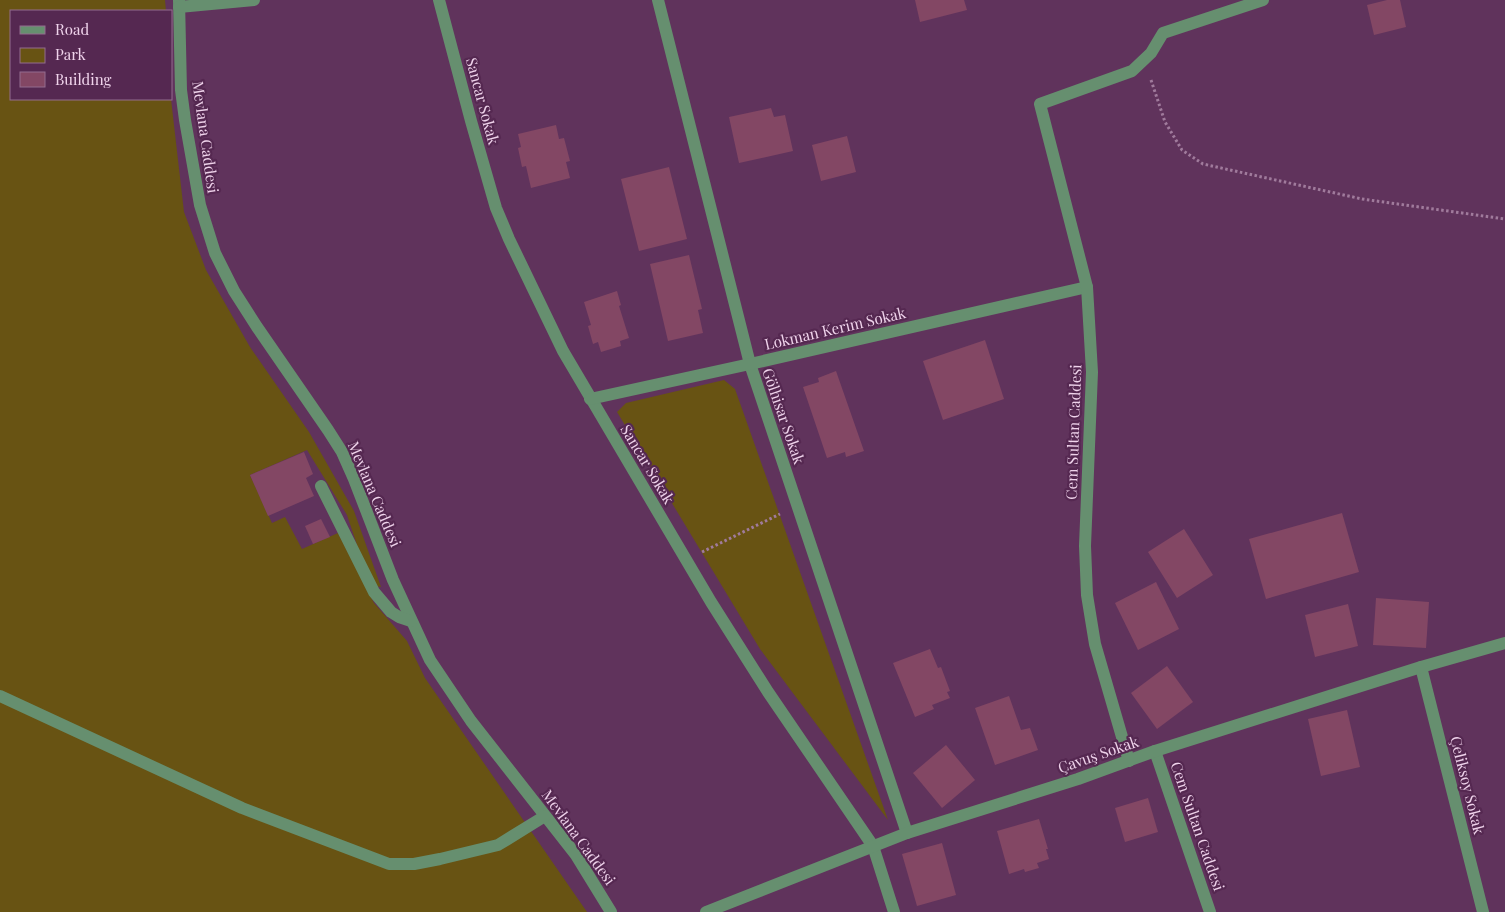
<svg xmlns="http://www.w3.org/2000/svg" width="1505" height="912" font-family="'Playfair Display',serif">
<rect width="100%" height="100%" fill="#60335c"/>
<g fill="#685313">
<path d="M0 0H165L166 11H11V99H171L184 212 206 270 250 347 309 432 354 511 381 587 375 586 363 563 347 515 307 450 250 475 272 523 285 517 302 549 338 533 374 603 407 641 425 678 587 912H0Z"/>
<path d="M724 380 735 389 888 820 760 649 617 412 626 403Z"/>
</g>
<g fill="#834764">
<path d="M915 0H964L967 10 920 22Z"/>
<path d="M1387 0H1400L1406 27 1374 35 1367 5Z"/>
<path d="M771 108 774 117 785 115 793 151 739 163 729 117Z"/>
<path d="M556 125 559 139 564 138 570 161 566 162 570 178 531 188 526 166 522 167 518 148 521 147 518 134Z"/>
<path d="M847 136 856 172 821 181 812 145Z"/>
<path d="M669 167 687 239 639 251 621 179Z"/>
<path d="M689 255 702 309 698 310 703 333 668 341 650 264Z"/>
<path d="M617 291 621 305 619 306 629 338 620 341 621 346 601 352 598 342 593 344 588 326 591 325 584 302Z"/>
<path d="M985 340 1004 399 943 420 923 361Z"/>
<path d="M836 371 864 451 846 457 845 452 827 458 803 387 819 382 818 378Z"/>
<path d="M304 452 313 474 306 478 314 496 268 516 250 475Z"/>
<path d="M1342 513 1359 572 1266 599 1249 539Z"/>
<path d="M321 519 330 537 313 544 305 526Z"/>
<path d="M1184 529 1213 575 1177 598 1148 552Z"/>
<path d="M1156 582 1179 629 1138 650 1115 603Z"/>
<path d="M1376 598 1429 602 1426 648 1373 645Z"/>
<path d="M1348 604 1358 646 1315 657 1305 615Z"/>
<path d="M930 649 938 668 941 667 950 691 947 692 950 698 932 705 934 709 915 717 893 663Z"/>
<path d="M1167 666 1193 702 1157 729 1131 693Z"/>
<path d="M1009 696 1021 730 1030 728 1038 750 995 765 975 708Z"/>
<path d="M1347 710 1360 767 1321 776 1308 719Z"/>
<path d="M946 745 975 780 942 808 913 773Z"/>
<path d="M1148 798 1158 832 1125 842 1115 808Z"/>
<path d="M1039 819 1048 849H1046L1049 859 1037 863 1039 868 1025 872 1024 869 1009 874 997 831Z"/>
<path d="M942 843 956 895 917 906 902 854Z"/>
</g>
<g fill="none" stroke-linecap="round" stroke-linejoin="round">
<g stroke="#a07b9c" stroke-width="3" stroke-dasharray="2.5 2.5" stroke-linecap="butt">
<path d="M1151 80 1165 122 1182 150 1203 164 1362 199 1505 219"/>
<path d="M702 552 780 514"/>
</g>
<g stroke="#668f6f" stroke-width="12">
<path d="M179 0 181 90 185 120 200 205 215 253 234 291 257 327 328 430 342 452 354 479 393 580 430 660 471 721 576 855 611 912"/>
<path d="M439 0 471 121 496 208 509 239 563 351 711 602 768 692 873 846 894 912"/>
<path d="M658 0 750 364 907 833"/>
<path d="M179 7 254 0"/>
<path d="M590 399 750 364 1087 287"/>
<path d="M321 486 374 592 391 612 399 617 411 621"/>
<path d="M1421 667 1483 912"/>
<path d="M0 696 242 808 389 864H414L440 859 498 845 545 816"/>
<path d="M1155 751 1210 912"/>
<path d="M1129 761 1095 644 1087 595 1085 546 1092 372 1087 287 1040 104 1132 71 1151 53 1163 33 1263 0"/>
<path d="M706 912 907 833 1078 779 1155 751 1421 667 1505 643"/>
</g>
</g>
<g text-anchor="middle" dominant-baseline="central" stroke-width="4.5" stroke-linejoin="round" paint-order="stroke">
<g font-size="15" fill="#efd3eb" stroke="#552851">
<text transform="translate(483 101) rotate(75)">Sancar Sokak</text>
<text transform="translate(206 137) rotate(82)">Mevlana Caddesi</text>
<text transform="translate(835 328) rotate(-13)">Lokman Kerim Sokak</text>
<text transform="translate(784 416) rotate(71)">Gölhisar Sokak</text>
<text transform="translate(1073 432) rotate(-88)">Cem Sultan Caddesi</text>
<text transform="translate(648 464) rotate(59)">Sancar Sokak</text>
<text transform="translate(375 494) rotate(67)">Mevlana Caddesi</text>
<text transform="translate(1098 754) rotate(-19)">Çavuş Sokak</text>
<text transform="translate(1468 785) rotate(76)">Çeliksoy Sokak</text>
<text transform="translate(1198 826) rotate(71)">Cem Sultan Caddesi</text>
<text transform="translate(579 837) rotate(54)">Mevlana Caddesi</text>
</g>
</g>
<rect x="10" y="10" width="162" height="90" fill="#552851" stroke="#936c8f"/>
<rect x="20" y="26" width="25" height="8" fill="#668f6f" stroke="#936c8f"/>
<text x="55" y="35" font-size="15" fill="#efd3eb">Road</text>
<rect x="20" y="48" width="25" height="15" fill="#685313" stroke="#936c8f"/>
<text x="55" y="60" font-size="15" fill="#efd3eb">Park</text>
<rect x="20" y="72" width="25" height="15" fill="#834764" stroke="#936c8f"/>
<text x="55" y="85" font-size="15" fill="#efd3eb">Building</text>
</svg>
